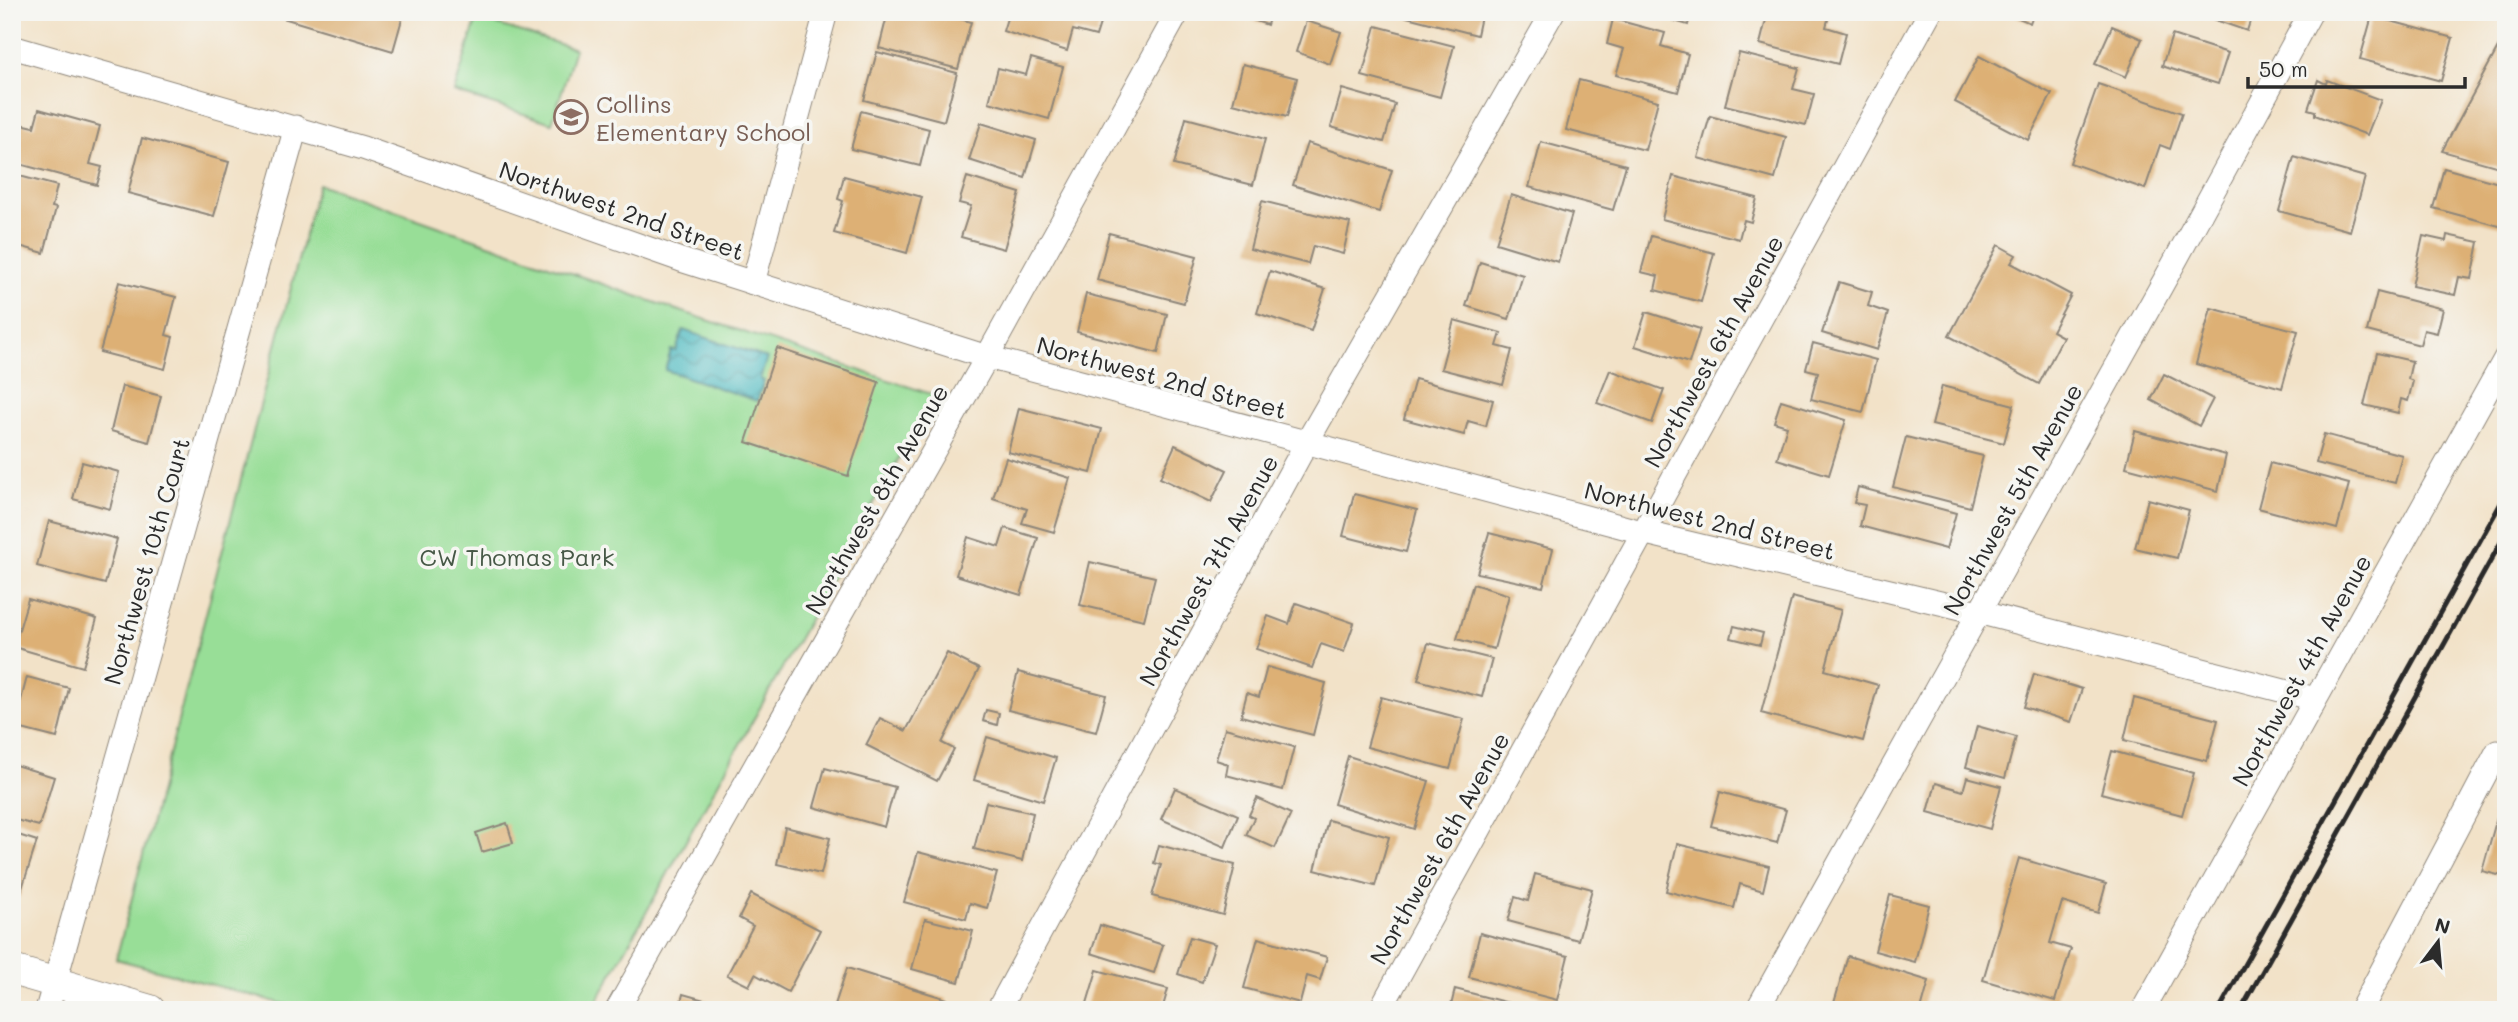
<svg xmlns="http://www.w3.org/2000/svg" width="2518" height="1022" font-family="Mali,sans-serif">
<defs>
<pattern id="water-waves" width="16" height="10" patternUnits="userSpaceOnUse" patternTransform="scale(1.75)"><rect width="16" height="10" fill="#4bbac1"/><path d="M0 5q4-4 8 0t8 0" fill="none" stroke="#3f979d"/></pattern>
</defs>
<rect width="100%" height="100%" fill="#f6f6f2"/>
<filter id="ink" filterUnits="userSpaceOnUse"><feTurbulence type="fractalNoise" baseFrequency=".0143" numOctaves="2"/><feDisplacementMap in="SourceGraphic" scale="14" xChannelSelector="R" yChannelSelector="G"/><feConvolveMatrix kernelMatrix="1 2 1 2 8 2 1 2 1" color-interpolation-filters="sRGB"/></filter>
<filter id="wash" filterUnits="userSpaceOnUse"><feTurbulence type="fractalNoise" baseFrequency=".00686" numOctaves="4" result="noise"/><feDisplacementMap in="SourceGraphic" scale="28" xChannelSelector="R" yChannelSelector="G"/><feGaussianBlur stdDeviation="1.57" result="paint"/><feColorMatrix in="noise" values="0 0 0 0 0 0 0 0 0 0 0 0 0 0 0 0 0 1.4 0 .05"/><feComposite in="paint" operator="in"/></filter>
<g filter="url(#wash)">
<rect width="100%" height="100%" fill="#f2e2c8"/>
<g fill="#98de97" stroke="#628461" stroke-width="2">
<path d="M477 18 575 49 552 123 454 92Z"/>
<path d="M318 184 665 306 934 395 592 1010H306L116 959Z"/>
</g>
<path fill="url(#water-waves)" stroke="#3b7276" stroke-width="2" d="M683 330 767 358 760 379 764 381 757 401 665 370 671 350 676 351Z"/>
<g id="blocks">
<g fill="#ddb074">
<path d="M263 12H404L393 51Z"/>
<path d="M888 12H933L971 22 958 69 879 48Z"/>
<path d="M1009 12H1096L1103 14 1096 36 1073 30 1067 51 1003 31Z"/>
<path d="M1230 12H1271L1267 25Z"/>
<path d="M1404 12H1482L1477 35 1403 16Z"/>
<path d="M1644 12H1691L1688 25Z"/>
<path d="M1768 12H1830L1826 27 1846 33 1838 64 1760 44Z"/>
<path d="M2005 12H2034L2030 23Z"/>
<path d="M2205 12H2253L2247 31 2204 16Z"/>
<path d="M2372 16 2453 38 2441 81 2360 59Z"/>
<path d="M1613 19 1665 33 1661 46 1688 54 1678 92 1616 75 1624 49 1607 44Z"/>
<path d="M1306 21 1341 32 1330 64 1296 52Z"/>
<path d="M1376 26 1454 46 1440 97 1362 76Z"/>
<path d="M2112 26 2142 39 2126 77 2095 64Z"/>
<path d="M2506 33V169L2442 151Z"/>
<path d="M2172 35 2228 53 2218 84 2162 66Z"/>
<path d="M877 52 957 73 944 121 864 100Z"/>
<path d="M1739 53 1799 68 1793 89 1814 94 1806 125 1725 105Z"/>
<path d="M1979 56 2052 94 2028 140 1955 102Z"/>
<path d="M1031 58 1063 67 1049 119 989 102 998 68 1026 75Z"/>
<path d="M1243 64 1297 78 1287 117 1233 103Z"/>
<path d="M1579 80 1658 101 1645 150 1566 130Z"/>
<path d="M2318 80 2326 84 2327 80 2381 100 2367 135 2315 115V111L2308 109Z"/>
<path d="M2098 84 2182 113 2170 149 2160 145 2145 189 2070 163Z"/>
<path d="M1342 89 1395 104 1384 142 1331 127Z"/>
<path d="M39 109 100 126 90 164 102 167 97 185 12 162V122L34 127Z"/>
<path d="M861 111 929 129 920 166 851 149Z"/>
<path d="M1710 116 1786 137 1775 179 1698 158Z"/>
<path d="M1186 118 1265 139 1253 185 1174 165Z"/>
<path d="M981 123 1036 140 1025 178 969 160Z"/>
<path d="M142 138 229 162 214 216 128 193Z"/>
<path d="M1541 142 1626 165 1613 210 1529 187Z"/>
<path d="M1307 143 1392 170 1379 212 1293 185Z"/>
<path d="M2294 157 2365 177 2350 231 2279 211Z"/>
<path d="M2444 168 2506 185V216L2503 227 2433 208Z"/>
<path d="M12 174 57 186 52 207 56 208 44 253 12 244Z"/>
<path d="M844 176 922 197 907 253 834 233 843 201 838 199Z"/>
<path d="M1673 176 1757 198 1751 222 1744 220 1739 239 1662 219Z"/>
<path d="M967 177 1020 193 1004 249 961 237 971 206 959 203Z"/>
<path d="M1511 195 1572 214 1558 262 1496 243Z"/>
<path d="M1262 201 1350 223 1343 254 1313 246 1308 264 1250 249Z"/>
<path d="M1109 233 1197 256 1184 303 1097 280Z"/>
<path d="M2447 235 2479 242 2472 279 2459 277 2455 295 2412 286 2423 236 2446 241Z"/>
<path d="M1651 236 1714 253 1701 302 1655 290 1658 276 1641 272Z"/>
<path d="M1998 245 2016 255 2011 263 2071 295 2052 331 2063 337 2039 384 1949 336Z"/>
<path d="M1480 262 1523 275 1509 319 1466 306Z"/>
<path d="M12 263 19 265 13 285H12Z"/>
<path d="M1270 271 1325 289 1311 331 1257 313Z"/>
<path d="M119 282 176 297 166 335 173 337 165 369 100 352Z"/>
<path d="M1839 282 1872 292 1868 306 1888 313 1877 350 1822 333Z"/>
<path d="M2377 292 2443 309 2437 333 2424 330 2420 345 2367 331Z"/>
<path d="M1086 294 1167 314 1158 353 1077 332Z"/>
<path d="M2211 308 2298 331 2282 388 2196 364Z"/>
<path d="M1646 312 1700 329 1689 363 1635 346Z"/>
<path d="M1454 320 1501 333 1497 346 1512 350 1503 385 1441 369Z"/>
<path d="M1813 343 1876 360 1863 412 1811 399 1818 372 1806 369Z"/>
<path d="M777 348 879 382 848 476 746 442Z"/>
<path d="M12 353 19 355 13 374H12Z"/>
<path d="M2377 353 2412 361 2408 379 2413 381 2408 401 2401 399 2398 413 2364 405Z"/>
<path d="M1610 370 1664 390 1652 423 1597 403Z"/>
<path d="M2164 374 2213 399 2199 426 2151 400Z"/>
<path d="M1415 379 1493 400 1486 426 1468 421 1464 435 1404 419Z"/>
<path d="M122 386 161 396 149 442 111 431Z"/>
<path d="M1942 386 2014 405 2004 443 1932 425Z"/>
<path d="M1781 400 1846 420 1829 475 1777 459 1787 426 1774 422Z"/>
<path d="M1019 408 1102 429 1091 473 1008 452Z"/>
<path d="M2135 431 2226 455 2218 491 2126 467Z"/>
<path d="M2324 434 2402 455 2395 483 2316 463Z"/>
<path d="M1906 437 1983 456 1970 507 1893 487Z"/>
<path d="M1175 445 1227 470 1211 502 1160 478Z"/>
<path d="M1006 458 1070 478 1054 532 1022 523 1027 509 993 498Z"/>
<path d="M82 462 119 472 110 509 73 499Z"/>
<path d="M2270 463 2349 484 2337 529 2258 508Z"/>
<path d="M1858 487 1956 513 1946 549 1860 526 1865 505 1854 503Z"/>
<path d="M1354 494 1417 510 1406 552 1343 536Z"/>
<path d="M2148 499 2189 510 2177 558 2135 548Z"/>
<path d="M49 521 117 539 105 584 37 566Z"/>
<path d="M1005 528 1038 538 1021 595 956 575 968 537 999 547Z"/>
<path d="M1489 533 1553 549 1543 587 1477 573Z"/>
<path d="M1090 562 1155 577 1144 620 1080 605Z"/>
<path d="M1473 584 1509 595 1494 649 1457 639Z"/>
<path d="M1792 597 1841 610 1825 670 1878 685 1863 741 1761 713Z"/>
<path d="M28 599 97 619 83 667 14 647Z"/>
<path d="M1296 603 1354 623 1344 652 1321 644 1312 668 1256 649 1268 616 1289 624Z"/>
<path d="M1734 626 1763 633 1760 645 1731 638Z"/>
<path d="M1428 643 1492 659 1482 697 1418 680Z"/>
<path d="M947 653 979 669 942 743 954 749 937 781 866 745 880 718 906 731Z"/>
<path d="M1267 667 1326 683 1313 735 1241 716 1247 693 1259 697Z"/>
<path d="M1018 672 1106 695 1096 732 1008 710Z"/>
<path d="M2034 674 2082 689 2071 722 2024 707Z"/>
<path d="M27 677 69 688 57 738 14 727Z"/>
<path d="M1381 697 1464 719 1450 769 1367 747Z"/>
<path d="M2134 698 2218 720 2207 761 2124 740Z"/>
<path d="M986 710 999 713 997 725 983 721Z"/>
<path d="M1977 726 2016 737 2005 778 1966 767Z"/>
<path d="M1225 728 1294 747 1283 790 1226 775 1228 764 1216 760Z"/>
<path d="M987 737 1056 758 1043 801 974 780Z"/>
<path d="M2112 751 2194 773 2182 815 2101 793Z"/>
<path d="M1348 756 1429 781 1414 829 1334 804Z"/>
<path d="M12 764 54 777 39 826 12 819Z"/>
<path d="M825 768 895 787 884 827 814 807Z"/>
<path d="M1967 777 2001 786 1990 829 1928 812 1936 783 1963 791Z"/>
<path d="M1175 788 1238 815 1225 847 1161 819Z"/>
<path d="M1720 792 1786 810 1777 843 1711 826Z"/>
<path d="M1257 798 1291 814 1275 848 1246 835 1254 818 1249 815Z"/>
<path d="M986 802 1033 813 1022 861 974 849Z"/>
<path d="M2500 807 2506 809V877L2482 871Z"/>
<path d="M1328 820 1389 837 1375 886 1315 870Z"/>
<path d="M507 823 513 843 482 852 476 833Z"/>
<path d="M785 827 830 838 821 874 777 864Z"/>
<path d="M12 833 37 841 19 898 12 895Z"/>
<path d="M1677 844 1769 866 1763 891 1740 884 1734 908 1666 891Z"/>
<path d="M1159 845 1235 865 1223 915 1152 896 1161 865 1154 863Z"/>
<path d="M918 852 997 873 987 908 970 903 966 919 904 902Z"/>
<path d="M2019 858 2106 884 2098 913 2062 902 2050 943 2071 949 2055 1001 1983 980Z"/>
<path d="M1535 874 1592 889 1578 940 1508 921 1515 897 1528 901Z"/>
<path d="M751 894 820 930 788 992 755 974 749 986 727 975 753 926 739 918Z"/>
<path d="M1890 895 1929 905 1915 962 1875 951Z"/>
<path d="M925 919 973 931 959 982 912 969Z"/>
<path d="M1100 925 1163 945 1154 973 1091 953Z"/>
<path d="M1480 933 1568 956 1557 1000 1469 977Z"/>
<path d="M1190 937 1215 944 1202 982 1178 974Z"/>
<path d="M1258 938 1327 957 1320 980 1307 976 1300 1003 1244 988Z"/>
<path d="M1848 956 1929 981 1921 1010H1854L1834 1003Z"/>
<path d="M847 968 947 999 944 1010 834 1008Z"/>
<path d="M1097 970 1168 989 1162 1010H1085Z"/>
<path d="M1455 989 1524 1007 1523 1010H1450Z"/>
<path d="M683 994 736 1009V1010H679Z"/>
</g>
</g>
</g>
<g filter="url(#ink)">
<use href="#blocks" fill-opacity="0" stroke="#8e867a" stroke-width="2"/>
<g fill="none" stroke-linecap="round" stroke-linejoin="round">
<g stroke="#8e867a" stroke-width="25">
<g id="minor">
<path d="M12 47 363 148 681 260 987 357 1642 532 1978 612 2315 699"/>
<path d="M753 283 826 12"/>
<path d="M47 1010 296 127"/>
<path d="M617 1010 987 357 1178 12"/>
<path d="M998 1010 1307 442 1553 12"/>
<path d="M1380 1010 1930 12"/>
<path d="M1757 1010 2168 274 2311 12"/>
<path d="M2143 1010 2506 357"/>
<path d="M2361 1010 2497 752 2506 754"/>
</g>
</g>
<g stroke="#8e867a" stroke-width="32">
<path id="tertiary" d="M12 970 150 1010"/>
</g>
<use href="#minor" stroke="#fff" stroke-width="23"/>
<use href="#tertiary" stroke="#fff" stroke-width="30"/>
<g stroke="#2b2b2b" stroke-width="5">
<path d="M2219 1010 2506 494"/>
<path d="M2241 1010 2506 533"/>
</g>
</g>
</g>
<defs>
<g id="school-ring" transform="scale(1.75)"><circle r="9.5" fill="#f6f6f2" stroke="#8d6e63" stroke-width="1.5"/><path d="M0-5L7-2L0 1L-7-2ZM-4 1L0 2.5L4 1V4Q0 6-4 4Z" fill="#8d6e63"/></g>
</defs>
<g fill-rule="evenodd">
<use href="#school-ring" x="571" y="117"/>
</g>
<g text-anchor="middle" dominant-baseline="central" stroke-width="7" stroke-linejoin="round" paint-order="stroke">
<g font-size="24" fill="#785e54" stroke="#f6f6f2" text-anchor="start">
<text x="596" y="103">Collins<tspan x="596" dy="28">Elementary School</tspan></text>
</g>
<g font-size="24" fill="#2b2b2b" stroke="#f6f6f2">
<text transform="translate(622 210) rotate(19)">Northwest 2nd Street</text>
<text transform="translate(1713 351) rotate(-61)">Northwest 6th Avenue</text>
<text transform="translate(1162 377) rotate(15)">Northwest 2nd Street</text>
<text transform="translate(876 499) rotate(-60)">Northwest 8th Avenue</text>
<text transform="translate(2012 499) rotate(-61)">Northwest 5th Avenue</text>
<text transform="translate(1710 520) rotate(14)">Northwest 2nd Street</text>
<text transform="translate(146 561) rotate(-74)">Northwest 10th Court</text>
<text transform="translate(1208 570) rotate(-61)">Northwest 7th Avenue</text>
<text transform="translate(2301 670) rotate(-61)">Northwest 4th Avenue</text>
<text transform="translate(1439 848) rotate(-61)">Northwest 6th Avenue</text>
</g>
<g font-size="24" fill="#465846" stroke="#f6f6f2">
<text x="517" y="556">CW Thomas Park</text>
</g>
</g>
<rect width="2518" height="1022" fill="none" stroke="#f6f6f2" stroke-width="42"/>
<g transform="translate(2438 942) rotate(16)" stroke="#f6f6f2" stroke-width="5" paint-order="stroke">
<path d="M0-5L12 26L0 18L-12 26Z" fill="#2b2b2b"/>
<text y="-10" font-size="19" font-weight="bold" text-anchor="middle" fill="#2b2b2b">N</text>
</g>
<path d="M2248 77v10h217v-10" fill="none" stroke="#2b2b2b" stroke-width="3.5"/>
<text x="2259" y="77" font-size="21" fill="#2b2b2b" stroke="#f6f6f2" stroke-width="5" paint-order="stroke">50 m</text>
</svg>
